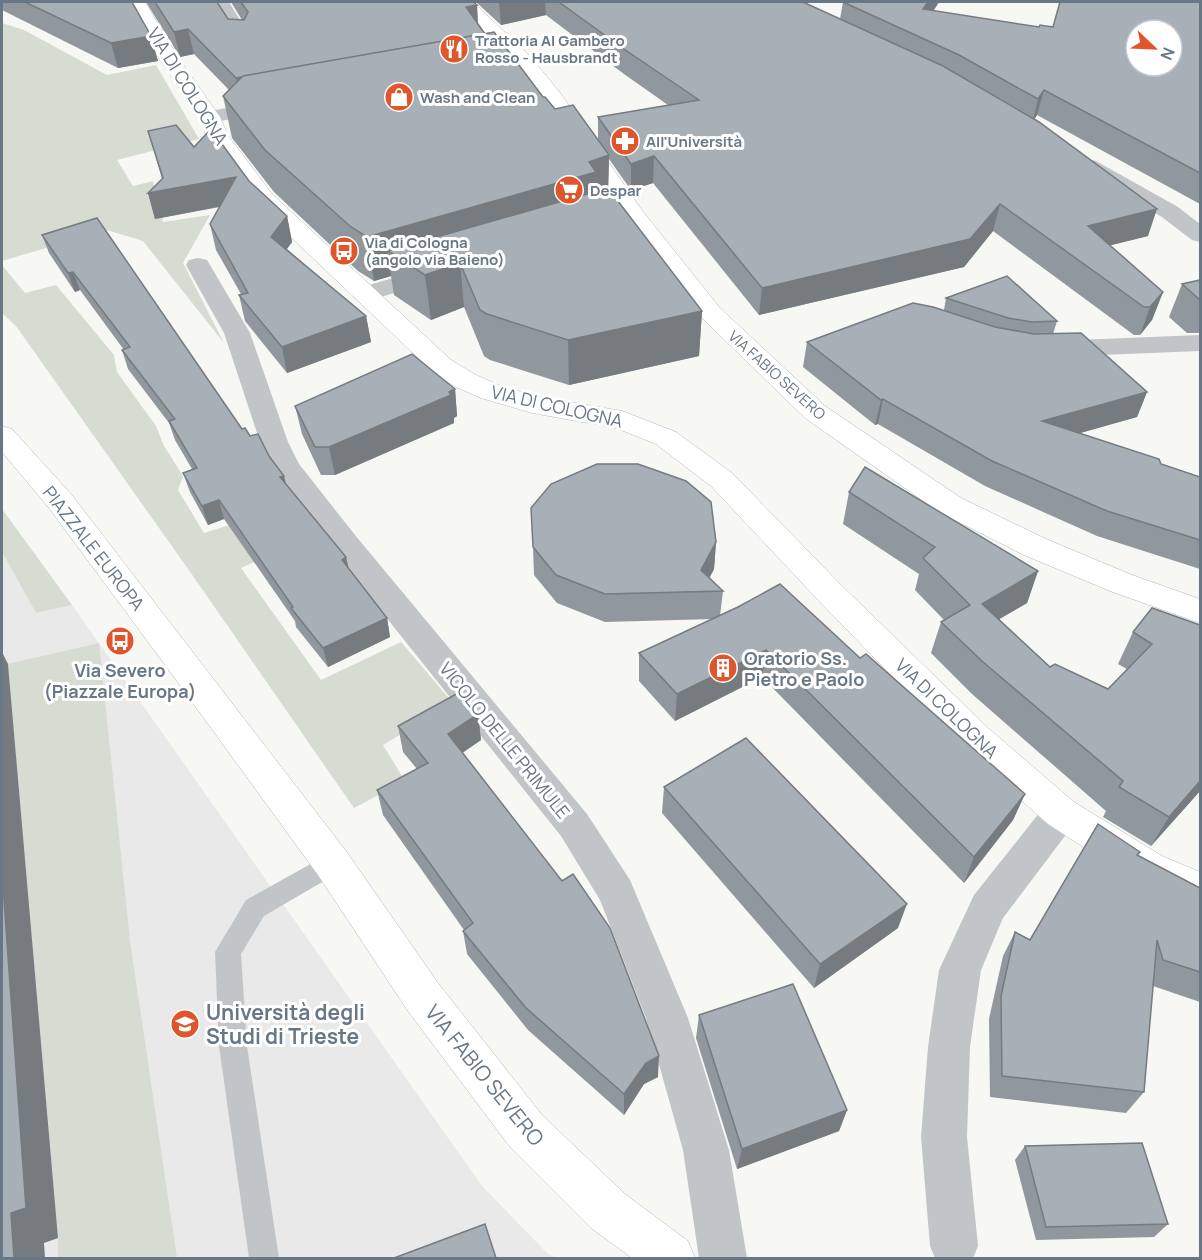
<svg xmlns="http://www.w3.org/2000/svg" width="1202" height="1260" font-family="Manrope,sans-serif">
<rect width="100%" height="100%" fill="#f7f7f4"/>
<path fill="#e8e9e8" d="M2 552 36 613 72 605 482 1186 547 1253 556 1258H2Z"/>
<g fill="#d7dcd3">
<path d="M2 23 24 30 107 75 156 65 199 139 117 160 133 186 153 181 163 222 210 215 183 263 224 343 143 241 107 230 2 261Z"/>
<path d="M2 265 25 293 56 285 114 355 117 372 156 426 164 446 183 476 178 490 204 533 293 505 313 534 241 568 321 680 401 642 453 703 383 745 405 781 354 808 186 566 16 326 2 313Z"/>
<path d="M2 509 72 605 36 613 2 552Z"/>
<path d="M99 643 130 941 177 1258H58V1238L8 664Z"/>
</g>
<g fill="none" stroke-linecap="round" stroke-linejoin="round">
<g stroke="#b5babf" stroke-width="1">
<path id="secondary" d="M127 2H145L179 59 220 117 227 134 272 194 451 360 476 375 501 386 535 396 622 411 676 432 732 473 840 584 988 728 1074 802 1162 856 1200 872V907L1134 880 1048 824 962 748 818 600 712 487 656 444 616 428 532 413 481 398 456 387 433 372 256 204 206 135 200 117 160 60Z"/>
</g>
<g stroke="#b2b7bb" stroke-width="1">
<g id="primary">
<path d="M454 2H473L530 56 561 94 641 209 720 308 825 406 961 498 1046 539 1132 575 1200 599V623L1110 591 1024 555 939 512 805 418 702 318 625 219 546 102 516 64Z"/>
<path d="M2 426 12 429 71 494 195 655 346 851 438 983 542 1115 625 1194 688 1241 695 1258H632L591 1228 510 1147 408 1011 318 875 171 673 49 508 2 452Z"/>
</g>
</g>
<path fill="#c1c5c8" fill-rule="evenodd" d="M332 852 341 855 344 863 341 871 264 916 241 954 247 1046 279 1258H249L219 1046 215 952 246 900Z"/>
<g fill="#c1c5c8" fill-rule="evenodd">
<path d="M211 2H229L251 38 249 42H235Z"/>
<path d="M271 100 278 102 281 106 278 110 210 123 203 121 200 117 203 113 210 111Z"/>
<path d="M1088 159 1096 161 1178 207 1200 224V242L1192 240 1162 217 1080 171 1077 166 1080 161Z"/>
<path d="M198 258 207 260 210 265 250 333 288 442 299 464 355 535 587 814 630 880 688 1018 729 1150 747 1258H699L683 1150 646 1018 600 900 561 836 333 551 276 474 260 442 224 333 186 265 189 260Z"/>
<path d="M435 266 444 268 447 273 444 278 364 302 355 299 351 294 355 289Z"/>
<path d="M1200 335V351L1052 357 1043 355 1039 349 1043 343 1052 341Z"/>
<path d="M1061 797 1074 802 1080 813 1074 824 1003 918 981 970 970 1047 967 1137 978 1246 973 1258H935L930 1246 921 1137 928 1047 939 970 974 895 1048 802Z"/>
</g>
<use href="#secondary" fill="#fff" fill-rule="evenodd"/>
<use href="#primary" fill="#fff" fill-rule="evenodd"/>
</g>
<g fill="#90979d">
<path d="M2 2H132L158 61 118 68 2 10Z"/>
<path d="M146 2H217L228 19 242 20 231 2H473L477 5 478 24 485 34 543 97 555 109 598 140V117L668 105 624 74 546 15 501 25 476 2H803L840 19 843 2H939L933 11 1039 27H1053L1200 2V204L1037 115 1034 119 1148 236 1110 245 1163 292 1152 320 1140 335H1134L993 231 964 267 759 315 653 183 631 190 609 159 608 188 702 311 699 356 569 385 490 360 484 356 464 307 431 320 394 295 391 276 374 281 358 271 274 192 232 138 223 96 229 90 194 54 180 57Z"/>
<path d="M148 131 194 147 249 181 287 216 292 242 287 249 366 316 371 342 287 373 245 321 239 295 241 294 216 250 210 224 220 207 155 219 148 193 162 179Z"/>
<path d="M42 235 250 436 269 456 286 484 346 557 349 569 387 618 390 637 328 667 296 627 295 621 224 519 208 525 190 492 183 473 192 469 175 440 169 423 128 369 122 350H124L80 290 75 292 49 253Z"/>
<path d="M1200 280V333H1187L1169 317 1182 284Z"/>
<path d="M946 298 1057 321 1053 334 1147 392 1137 417 1080 433 1161 464 1200 477V569L1097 536 985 486 878 424 875 425 803 367 807 342 944 310Z"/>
<path d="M455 389 457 416 454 418V423L335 475H321L302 434 295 406Z"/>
<path d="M849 492 1038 571 1027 603 999 619 1050 667 1108 689 1127 669 1118 664 1133 632 1152 608 1200 791 1151 846 1103 817 1106 811 972 694 931 653 941 622 944 620 915 590 919 574 843 524Z"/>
<path d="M716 542 714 569 709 578 723 591 720 616 860 658 1025 794 1013 820 964 883 762 677 675 721 639 681V653L713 619 605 622 557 603 534 575 533 547Z"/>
<path d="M478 714 481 740 462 753 658 1077 644 1084 624 1115 528 1030 467 954 463 931 464 930 383 815 377 790 417 769 403 752 398 726Z"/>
<path d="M664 787 898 928 814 988 662 813Z"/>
<path d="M1140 852 1138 855 1200 888V1002L1153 986 1144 1092 1126 1113 990 1097 989 1019 1003 956 1015 932 1030 940Z"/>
<path d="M699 1015 847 1110 839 1131 737 1169 696 1038Z"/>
<path d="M1025 1146 1168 1224 1154 1237 1036 1240 1015 1160Z"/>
</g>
<g fill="#757b7f">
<path d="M499 2H545L546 15 501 25Z"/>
<path d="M928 2H939L919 33 923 9Z"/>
<path d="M477 5 478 30 466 7Z"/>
<path d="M188 29 194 54 180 57 174 32Z"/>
<path d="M485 34 241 103 236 78Z"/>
<path d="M151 36 158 61 118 68 111 43Z"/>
<path d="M1044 90 1037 115 1032 124 1038 99Z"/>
<path d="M609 155 608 198 388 251 391 276 374 281 367 237Z"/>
<path d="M654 156 653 183 631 190V164Z"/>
<path d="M236 177 242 202 155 219 148 193Z"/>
<path d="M1000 204 993 231 964 267 759 315 762 288Z"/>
<path d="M1157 209 1148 236 1080 253 1088 226Z"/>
<path d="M287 216 292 242 277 262 271 237Z"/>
<path d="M460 263 464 307 431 320 425 275Z"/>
<path d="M73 272 80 290 75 292 68 273Z"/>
<path d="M1163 292 1152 320 1140 335 1150 307Z"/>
<path d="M702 311 699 356 569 385 568 340Z"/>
<path d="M366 316 371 342 287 373 282 347Z"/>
<path d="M455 389 457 416 454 418V423L335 475 329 447Z"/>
<path d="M1147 392 1137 417 1034 446 1042 421Z"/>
<path d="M883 399 878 424 875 425 881 400Z"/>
<path d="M284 476 289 495 280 477Z"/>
<path d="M219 500 224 519 208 525 202 506Z"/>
<path d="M716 542 714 569 702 592 701 570Z"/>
<path d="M346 557 350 576 342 560Z"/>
<path d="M1038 571 1027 603 972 635 982 604Z"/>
<path d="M387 618 390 637 328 667 323 648Z"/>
<path d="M766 650 762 677 675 721 677 694Z"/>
<path d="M2 652 8 664 58 1238 44 1243 45 1258H14L11 1213 2 872Z"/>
<path d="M478 714 481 740 452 760 448 734Z"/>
<path d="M1200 781V791L1151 846 1169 817Z"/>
<path d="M1025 794 1013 820 964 883 974 857Z"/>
<path d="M907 904 898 928 814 988 820 964Z"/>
<path d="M659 1056 658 1077 644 1084 624 1115V1094L646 1063Z"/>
<path d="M847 1110 839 1131 737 1169 742 1149Z"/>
</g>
<g fill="#a7b0b6" stroke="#757b7f" stroke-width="1.5" fill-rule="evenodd">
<path d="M25 2H132L151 36 111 43Z"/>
<path d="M155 2H217L228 19 244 20 248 12 241 2H473L477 5 466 7 485 34 236 78 188 29 174 32Z"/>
<path d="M559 2H803L943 66 1039 122 1157 209 1088 226 1163 292 1150 307H1144L1000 204 970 239 762 288 654 156 631 164 598 117 699 100 624 49Z"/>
<path d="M843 2H928L923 9 1039 27 1040 25 1053 27 1060 2H1200V173L1044 90 1038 99 959 55ZM1136 30H1172V66H1136Z"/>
<path d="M494 32 543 97H545L555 109 573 105 609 155 589 162 596 172 367 237 351 227 265 150 223 96 243 76Z"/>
<path d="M176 125 194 147 211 129 249 181 287 216 271 237 366 316 282 347 239 295 248 293 210 224 236 177 148 193 163 178 148 131Z"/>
<path d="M608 188 702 311 568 340 487 314 480 310 460 263 425 275 388 251Z"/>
<path d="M97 218 242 429 245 428 250 436 258 434 269 456 284 476 280 477 346 557 342 560 387 618 323 648 291 608 293 607 219 500 202 506 183 473 197 468 169 421 175 419 122 350 130 347 73 272 68 273 42 235Z"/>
<path d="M1007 276 1057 321 1032 322 1008 318 946 298Z"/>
<path d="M1200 280V300L1182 284Z"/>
<path d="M913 303 933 307 995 327 1034 334 1081 333 1147 392 1042 421 1159 459 1161 464 1200 477V540L1107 511 992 461 883 399 881 400 807 342Z"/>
<path d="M412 354 455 389 449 392 451 395 329 447H315L295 406Z"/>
<path d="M597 464H638L686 481 711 502 716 542 701 570 723 591 605 594 556 575 533 547 531 508 551 484Z"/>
<path d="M865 467 1038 571 982 604 1050 667 1055 664 1108 689 1152 644 1133 632 1152 608 1200 625V781L1169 817 1119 787 1123 781 983 662 941 622 970 605 923 558 935 547 849 492Z"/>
<path d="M780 584 860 658 866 654 1025 794 974 857 766 650 677 694 639 653 738 607Z"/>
<path d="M460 692 478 714 448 734 562 881 573 874 610 928 659 1056 646 1063 624 1094 526 1008 463 931 473 923 377 790 428 763 398 726Z"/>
<path d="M746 738 907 904 820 964 664 787Z"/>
<path d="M1098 824 1140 852 1137 855 1200 888V972L1163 960 1157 940 1144 1092 1002 1076 1001 996 1015 932 1030 940Z"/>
<path d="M2 872 26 1208 11 1213 14 1258H2Z"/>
<path d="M793 984 847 1110 742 1149 699 1015Z"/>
<path d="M1142 1143 1168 1224 1046 1227 1025 1146Z"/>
<path d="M485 1224 496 1258H394Z"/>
</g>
<defs>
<g id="restaurant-disc" transform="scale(1.5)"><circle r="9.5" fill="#df552c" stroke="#fff"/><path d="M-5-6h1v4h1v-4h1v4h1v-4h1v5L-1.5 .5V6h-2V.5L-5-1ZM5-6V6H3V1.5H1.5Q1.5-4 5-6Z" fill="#fff"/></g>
<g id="shop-disc" transform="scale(1.5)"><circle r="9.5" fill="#df552c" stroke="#fff"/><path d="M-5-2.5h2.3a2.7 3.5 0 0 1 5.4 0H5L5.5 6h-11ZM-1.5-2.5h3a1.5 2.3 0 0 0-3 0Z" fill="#fff"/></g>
<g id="pharmacy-disc" transform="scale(1.5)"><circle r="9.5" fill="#df552c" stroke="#fff"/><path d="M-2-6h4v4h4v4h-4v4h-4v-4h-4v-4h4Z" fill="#fff"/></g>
<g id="supermarket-disc" transform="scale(1.5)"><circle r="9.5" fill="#df552c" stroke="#fff"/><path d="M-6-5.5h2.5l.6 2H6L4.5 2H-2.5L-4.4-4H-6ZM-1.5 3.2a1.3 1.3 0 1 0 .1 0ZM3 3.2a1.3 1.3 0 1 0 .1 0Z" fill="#fff"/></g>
<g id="bus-disc" transform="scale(1.5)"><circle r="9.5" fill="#df552c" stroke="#fff"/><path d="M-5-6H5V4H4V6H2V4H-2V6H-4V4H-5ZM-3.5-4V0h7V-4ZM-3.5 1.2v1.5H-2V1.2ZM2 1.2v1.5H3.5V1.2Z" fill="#fff"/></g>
<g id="building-disc" transform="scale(1.5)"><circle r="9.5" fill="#df552c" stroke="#fff"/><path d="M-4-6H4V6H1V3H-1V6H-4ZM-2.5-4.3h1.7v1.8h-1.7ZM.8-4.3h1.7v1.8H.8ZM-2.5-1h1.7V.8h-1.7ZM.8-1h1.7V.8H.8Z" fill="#fff"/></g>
<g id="university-disc" transform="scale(1.5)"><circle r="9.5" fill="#df552c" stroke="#fff"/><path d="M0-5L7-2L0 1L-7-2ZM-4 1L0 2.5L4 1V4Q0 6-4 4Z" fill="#fff"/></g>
</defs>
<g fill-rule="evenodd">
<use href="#restaurant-disc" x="454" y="49"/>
<use href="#shop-disc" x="399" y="97"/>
<use href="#pharmacy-disc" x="625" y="141"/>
<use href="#supermarket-disc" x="569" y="190"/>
<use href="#bus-disc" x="344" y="251"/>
<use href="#bus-disc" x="120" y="641"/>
<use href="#building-disc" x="723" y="668"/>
<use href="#university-disc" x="185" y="1024"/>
</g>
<g text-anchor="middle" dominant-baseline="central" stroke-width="6" stroke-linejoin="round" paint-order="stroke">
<g font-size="15" font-weight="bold" fill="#677785" stroke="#fff" text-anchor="start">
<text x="475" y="40">Trattoria Al Gambero<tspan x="475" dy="17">Rosso - Hausbrandt</tspan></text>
<text x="420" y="97">Wash and Clean</text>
<text x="646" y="141">All'Università</text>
<text x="590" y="190">Despar</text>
<text x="365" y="242">Via di Cologna<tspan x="365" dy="17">(angolo via Baieno)</tspan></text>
</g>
<g font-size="15" fill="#677785" stroke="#fff">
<text transform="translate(777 375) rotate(42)">VIA FABIO SEVERO</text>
</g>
<g font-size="18" fill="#677785" stroke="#fff">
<text transform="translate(188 86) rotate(58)">VIA DI COLOGNA</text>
<text transform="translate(557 406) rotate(13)">VIA DI COLOGNA</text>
<text transform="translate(94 548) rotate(52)">PIAZZALE EUROPA</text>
<text transform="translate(947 708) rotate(44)">VIA DI COLOGNA</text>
<text transform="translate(505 740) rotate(51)">VICOLO DELLE PRIMULE</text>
</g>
<g font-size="18" font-weight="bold" fill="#677785" stroke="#fff" text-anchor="start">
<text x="744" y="658">Oratorio Ss.<tspan x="744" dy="21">Pietro e Paolo</tspan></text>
<text x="120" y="670" text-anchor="middle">Via Severo<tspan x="120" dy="21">(Piazzale Europa)</tspan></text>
</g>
<g font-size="21" font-weight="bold" fill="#677785" stroke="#fff" text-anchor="start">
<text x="206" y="1012">Università degli<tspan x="206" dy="24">Studi di Trieste</tspan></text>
</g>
<g font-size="21" fill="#677785" stroke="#fff">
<text transform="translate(485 1075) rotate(51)">VIA FABIO SEVERO</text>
</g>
</g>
<rect width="1202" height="1260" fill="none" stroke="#677785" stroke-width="6"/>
<g transform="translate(1154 48) rotate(113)"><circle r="28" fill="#ffffff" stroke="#c2c9ce" stroke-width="1.5"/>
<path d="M0-4.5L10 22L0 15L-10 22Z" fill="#df552c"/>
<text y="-9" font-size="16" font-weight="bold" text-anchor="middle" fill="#677785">N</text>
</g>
</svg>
